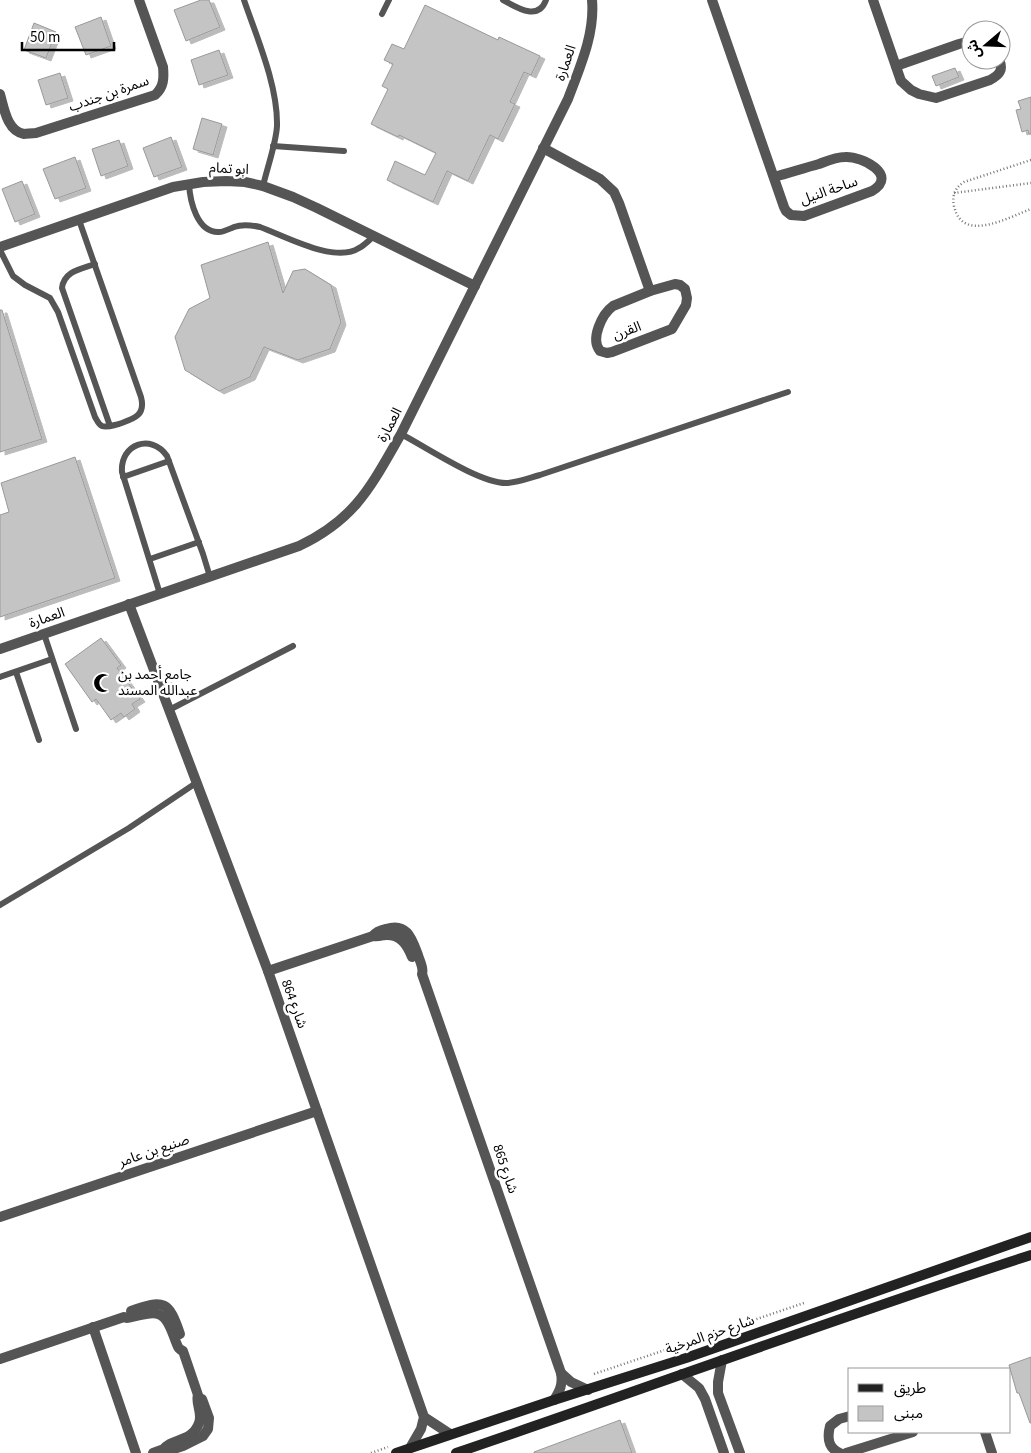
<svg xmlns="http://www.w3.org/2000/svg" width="1031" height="1453" font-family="'Source Sans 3','Noto Sans Arabic',sans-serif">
<defs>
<filter id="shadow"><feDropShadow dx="5" dy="3" stdDeviation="0" flood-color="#0004"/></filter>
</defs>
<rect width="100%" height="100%" fill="#fff"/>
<g fill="#c4c4c4" stroke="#999" filter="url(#shadow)">
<path d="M201 0H209L220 27 186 41 174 10Z"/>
<path d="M425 5 498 40 499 37 540 56 531 75 524 72 510 102 515 104 498 139 490 135 468 181 447 171 433 202 387 180 395 161 425 175 436 153 399 135 398 137 371 124 388 89 382 86 393 64 384 60 392 44 404 49Z"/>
<path d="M101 17 111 46 86 55 75 27Z"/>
<path d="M34 23 56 32 46 58 24 50Z"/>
<path d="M219 50 228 75 199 85 191 60Z"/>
<path d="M955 68 959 77 936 86 932 76Z"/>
<path d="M60 73 68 98 46 105 38 80Z"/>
<path d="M1031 97V134H1029L1028 130 1022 132 1016 110 1021 109 1018 101Z"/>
<path d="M202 118 222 124 213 155 193 149Z"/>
<path d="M171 137 182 167 154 177 143 148Z"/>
<path d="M119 140 128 166 101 176 92 149Z"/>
<path d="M75 157 86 188 55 199 43 169Z"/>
<path d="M22 181 35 214 15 222 2 189Z"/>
<path d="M268 242 283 293 293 271 305 269 331 285 341 322 330 349 298 360 264 347 250 377 219 391 185 370 175 337 189 309 210 298 201 265Z"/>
<path d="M0 310H2L42 439 0 452Z"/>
<path d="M75 457 115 578 0 617V515L9 512 1 483Z"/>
<path d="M101 638 121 665 117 668 140 699 132 704 135 709 124 717 121 713 111 720 96 699 92 702 65 664Z"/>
<path d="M1031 1357V1423H1030L1019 1393H1017L1009 1365Z"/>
<path d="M620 1420 632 1453H534V1452Z"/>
</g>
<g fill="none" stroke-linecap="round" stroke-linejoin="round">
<g stroke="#777" stroke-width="2.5" stroke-dasharray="1 2.5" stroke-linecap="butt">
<path d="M1031 160 964 182C955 188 952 195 954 206 962 244 1009 217 1031 209"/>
<path d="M954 193 1031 183"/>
<path d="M594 1374 804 1303"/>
<path d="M371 1453 388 1447"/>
</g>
<g stroke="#555" stroke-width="6">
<path d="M244 0C257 38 278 86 277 126 276 144 267 168 263 186"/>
<path d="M503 0C516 7 538 22 546 0"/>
<path d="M382 14 389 0"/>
<path d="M273 146 344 151"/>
<path d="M189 184C190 201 197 233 219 232 224 232 229 229 234 227 242 224 251 225 260 227 285 236 335 264 359 248 365 245 369 240 374 236"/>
<path d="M0 250 13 276 25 285 50 298 58 312 95 417C97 420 98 424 102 426 107 428 114 425 119 424 133 419 146 416 141 397L79 220"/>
<path d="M95 264C81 269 64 271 62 288L110 426"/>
<path d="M401 434C426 447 479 483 506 483 517 483 529 478 540 475L788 392"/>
<path d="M123 477 169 461"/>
<path d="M150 559 199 542"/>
<path d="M160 594 122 472C120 444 151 433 167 456L203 554 210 577"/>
<path d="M44 634 76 729"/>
<path d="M16 672 39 740"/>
<path d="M0 677 52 659"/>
<path d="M169 710 293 646"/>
<path d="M0 905 129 828 196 783"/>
</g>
<g stroke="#555" stroke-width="10">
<path d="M712 0 784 207 786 211 791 215 804 216 872 191C899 175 862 156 845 157 836 157 827 161 819 164 804 168 789 173 774 177"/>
<path d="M873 0 901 81 911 90 919 94 936 98 990 80C999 75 1004 70 999 60"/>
<path d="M896 66 959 44 966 42 971 43"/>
<path d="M0 94C4 108 7 131 24 134 27 134 32 133 36 133L155 95C164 87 164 78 163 67L139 0"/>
<path d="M543 148 600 179 614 192 619 203 650 291"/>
<path d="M0 247 173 187 203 182 226 181 245 182 263 186 293 197 317 208 475 286"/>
<path d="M675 284 680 285 685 289 687 298 686 305 672 329 612 352 607 353 600 351C590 339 602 314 613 306L650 291Z"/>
<path d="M129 604 268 971 424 1417 421 1429 410 1448"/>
<path d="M0 649 299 546C356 519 371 486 401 434L568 99C580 67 595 34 592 0"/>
<path d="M373 936C376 932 381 930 386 929 407 922 412 939 418 955 420 962 424 968 422 974L561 1373C563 1384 560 1391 554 1400"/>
<path d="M268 971 373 936C377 937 380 936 385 935 400 934 407 944 412 957"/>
<path d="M0 1217 317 1111"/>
<path d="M131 1311C164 1299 169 1301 180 1334"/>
<path d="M93 1327 136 1453"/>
<path d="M0 1359 124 1317 127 1318C161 1310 164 1309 176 1342 178 1347 178 1349 183 1351L198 1395C195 1403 203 1413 199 1423 192 1443 171 1438 164 1449"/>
<path d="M722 1360 718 1382V1393L740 1453"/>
<path d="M561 1373 571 1382 588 1390"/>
<path d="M682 1374 699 1388 705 1399 724 1453"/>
<path d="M424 1417 450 1434"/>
<path d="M985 1432 992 1453"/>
<path d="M153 1453 164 1449 168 1451 183 1446 203 1436 208 1429 209 1418 202 1399"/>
<path d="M840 1453C828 1448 827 1438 830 1426L839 1419 850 1416"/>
<path d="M846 1453 913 1432"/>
</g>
<g stroke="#222" stroke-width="10">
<path d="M396 1453 554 1400 686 1358 1031 1237"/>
<path d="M456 1453C648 1388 838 1317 1031 1255"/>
</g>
</g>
<defs>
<g id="mosque-bare" transform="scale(1.5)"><path d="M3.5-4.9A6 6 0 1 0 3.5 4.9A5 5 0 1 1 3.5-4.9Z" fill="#000" stroke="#fff" stroke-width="2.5" paint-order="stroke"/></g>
</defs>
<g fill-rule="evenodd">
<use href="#mosque-bare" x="103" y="683"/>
</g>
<g text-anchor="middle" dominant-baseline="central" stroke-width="5" stroke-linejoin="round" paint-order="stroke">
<g font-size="14" fill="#000" stroke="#fff">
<text transform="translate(566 63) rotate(-71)">العمارة</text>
<text transform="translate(109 94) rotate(-19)">سمرة بن جندب</text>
<text transform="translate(229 169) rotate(3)">ابو تمام</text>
<text transform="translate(829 191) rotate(-19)">ساحة النيل</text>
<text transform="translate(627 331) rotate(-20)">القرن</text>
<text transform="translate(390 425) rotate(-62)">العمارة</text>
<text transform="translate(47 618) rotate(-19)">العمارة</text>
<text transform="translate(294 1004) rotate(70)">شارع 864</text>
<text transform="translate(154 1151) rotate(-19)">صنيع بن عامر</text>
<text transform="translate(505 1169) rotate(71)">شارع 865</text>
<text transform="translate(710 1335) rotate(-19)">شارع حزم المرخية</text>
</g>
<g font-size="14" fill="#000" stroke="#fff" text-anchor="start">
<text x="118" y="675">جامع أحمد بن<tspan x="118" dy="16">عبدالله المسند</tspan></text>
</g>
</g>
<rect x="848" y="1368" width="162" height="65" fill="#ffffff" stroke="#999999"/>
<rect x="858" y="1384" width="25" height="8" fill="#222222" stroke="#999999"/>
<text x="894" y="1393" font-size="15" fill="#000000">طريق</text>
<rect x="858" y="1406" width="25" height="15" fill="#c4c4c4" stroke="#999999"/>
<text x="894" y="1418" font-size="15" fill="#000000">مبنى</text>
<g transform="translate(986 45) rotate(251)"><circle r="24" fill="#ffffff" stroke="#999999"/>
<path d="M0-4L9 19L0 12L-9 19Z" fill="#000000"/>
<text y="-8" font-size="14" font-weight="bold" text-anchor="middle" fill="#000000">ش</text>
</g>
<path d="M22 42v8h92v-8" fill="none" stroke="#000000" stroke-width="2.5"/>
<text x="30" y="42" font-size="15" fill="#000000" stroke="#ffffff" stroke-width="4" paint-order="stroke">50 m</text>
</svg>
